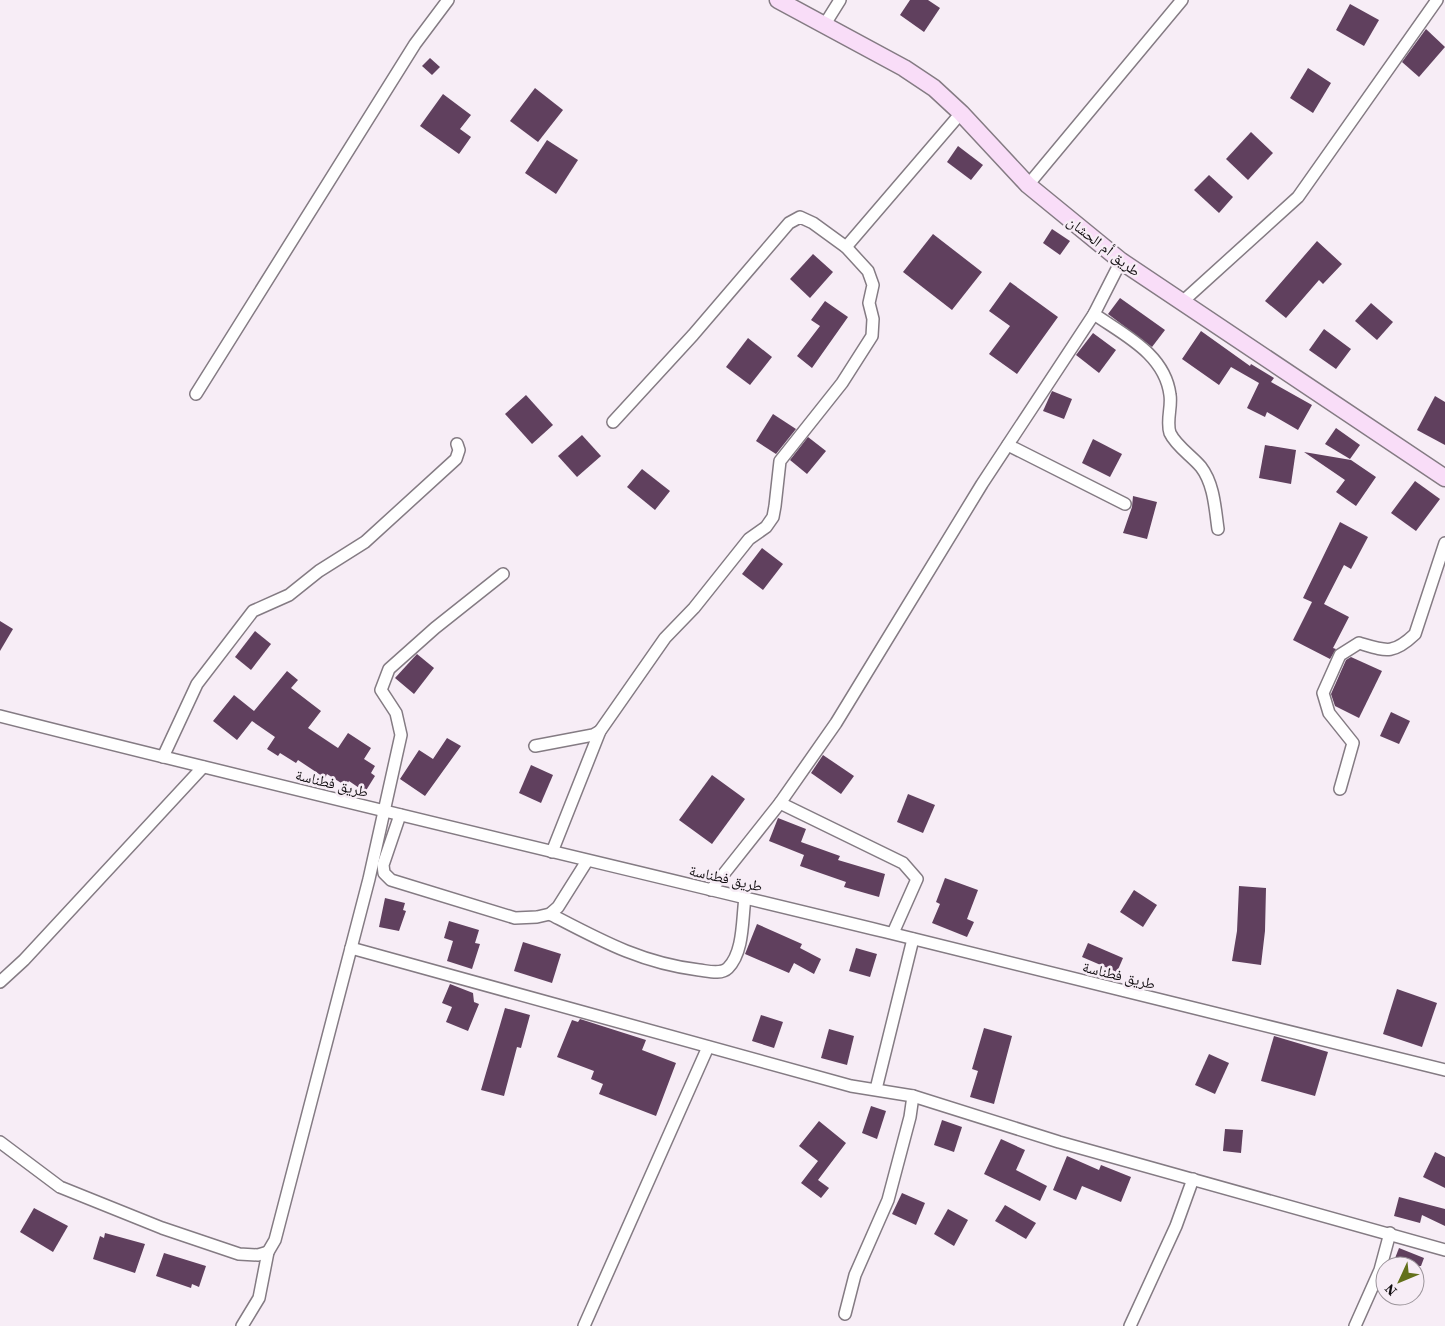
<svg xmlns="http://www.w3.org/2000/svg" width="1445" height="1326" font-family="'Source Serif 4','Noto Naskh Arabic',serif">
<rect width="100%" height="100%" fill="#f7edf6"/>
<g fill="#60405e">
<path d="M910 0H928L940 8 924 32 900 15Z"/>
<path d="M1350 4 1379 20 1364 46 1336 30Z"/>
<path d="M1426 29 1445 47 1419 77 1402 62Z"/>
<path d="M430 58 440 67 432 75 422 66Z"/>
<path d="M1308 68 1331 83 1313 113 1290 98Z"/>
<path d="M535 88 563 110 538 142 510 121Z"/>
<path d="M443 94 471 115 460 129 471 137 459 154 420 126Z"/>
<path d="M1251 132 1273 153 1248 180 1226 159Z"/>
<path d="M547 140 578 160 556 194 525 173Z"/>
<path d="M958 146 983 165 971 180 947 162Z"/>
<path d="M1209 175 1233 197 1219 213 1194 190Z"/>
<path d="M1052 229 1070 241 1060 255 1043 243Z"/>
<path d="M933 234 982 272 952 310 903 272Z"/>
<path d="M1317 241 1342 264 1323 284 1319 280 1286 318 1265 301Z"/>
<path d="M813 254 833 272 810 298 790 279Z"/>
<path d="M1010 282 1058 317 1017 374 989 354 1010 326 989 311Z"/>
<path d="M1120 298 1165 330 1152 347 1108 314Z"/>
<path d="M825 301 848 317 812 368 797 356 820 326 811 320Z"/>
<path d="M1371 303 1393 322 1377 340 1355 321Z"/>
<path d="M1324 329 1351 349 1336 369 1309 350Z"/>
<path d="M1201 331 1250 366 1251 364 1274 378 1271 382 1312 405 1298 430 1267 412 1265 417 1247 408 1259 383 1231 367 1219 385 1182 359Z"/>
<path d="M1093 333 1116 350 1099 373 1076 355Z"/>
<path d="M748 338 772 357 750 385 726 367Z"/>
<path d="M1052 391 1072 399 1064 419 1043 411Z"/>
<path d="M526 395 553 425 532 444 505 414Z"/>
<path d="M1435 396 1445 402V445L1417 430Z"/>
<path d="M773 414 796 429 776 454 756 441Z"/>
<path d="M1336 428 1360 445 1350 459 1325 444Z"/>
<path d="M582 435 601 456 577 477 558 456Z"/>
<path d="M808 437 826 451 807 474 790 460Z"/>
<path d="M1093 439 1122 454 1110 477 1082 463Z"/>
<path d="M1265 445 1296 450 1291 484 1259 478Z"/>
<path d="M1304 452 1351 460 1376 477 1356 506 1336 492 1345 480Z"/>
<path d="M642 469 670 491 655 510 627 487Z"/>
<path d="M1415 481 1440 499 1416 531 1391 513Z"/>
<path d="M1133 496 1157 502 1147 539 1123 533 1132 507Z"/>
<path d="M1340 522 1368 537 1351 569 1344 565 1324 604 1349 617 1333 648 1336 649 1330 659 1293 640 1312 602 1303 598Z"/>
<path d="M762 548 783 564 763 590 742 574Z"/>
<path d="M0 621 13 629 0 651Z"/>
<path d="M255 631 271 644 251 670 235 657Z"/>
<path d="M417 654 434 668 414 694 395 678Z"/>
<path d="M1351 657 1382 671 1359 718 1335 706 1331 694 1346 660Z"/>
<path d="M287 671 298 680 291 688 321 711 308 728 338 748 348 733 371 748 364 759 375 766 371 773 375 776 365 792 349 781 346 786 327 774 325 778 298 760 296 763 280 753 278 756 267 749 275 737 252 721 237 740 213 721 234 695 254 711Z"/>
<path d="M1391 712 1410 721 1399 744 1380 736Z"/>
<path d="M447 738 461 746 425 796 400 779 419 750 433 759Z"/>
<path d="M823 755 854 776 841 794 811 773Z"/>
<path d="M531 765 553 775 541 803 519 793Z"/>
<path d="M712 775 745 799 712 844 679 820Z"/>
<path d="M908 794 935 805 923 833 897 822Z"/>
<path d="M778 818 806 829 801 842 840 856 838 860 885 874 879 897 844 887 846 882 800 866 804 855 769 841Z"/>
<path d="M945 878 978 890 967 919 974 922 967 937 932 923 940 904 936 902Z"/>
<path d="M1239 886 1266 888 1265 931 1261 965 1232 961 1237 931Z"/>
<path d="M1134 890 1157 905 1143 927 1120 912Z"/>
<path d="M385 898 405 903 403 910 406 911 399 931 379 927Z"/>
<path d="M449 921 479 930 475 943 480 944 472 969 447 961 453 941 444 938Z"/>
<path d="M757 924 802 944 800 948 821 959 814 974 794 963 789 973 745 954Z"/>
<path d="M523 942 561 954 552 983 514 971Z"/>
<path d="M1088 943 1123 958 1117 972 1082 957Z"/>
<path d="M856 948 877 954 870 977 849 971Z"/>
<path d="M450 984 473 993 474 1002 479 1004 468 1031 446 1022 452 1007 442 1003Z"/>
<path d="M1397 989 1437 1003 1422 1047 1383 1034Z"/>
<path d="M505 1008 530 1015 521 1048 517 1047 504 1096 481 1090Z"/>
<path d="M761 1015 783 1022 774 1048 752 1041Z"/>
<path d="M580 1019 646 1040 642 1050 676 1063 656 1116 599 1094 603 1084 591 1079 594 1071 557 1057 572 1020 578 1022Z"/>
<path d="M984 1028 1012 1036 994 1104 970 1097 978 1071 972 1069Z"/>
<path d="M829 1029 854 1036 847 1065 821 1058Z"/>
<path d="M1274 1036 1328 1052 1315 1096 1261 1081Z"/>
<path d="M1209 1054 1229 1063 1215 1094 1195 1085Z"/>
<path d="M871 1106 886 1111 877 1139 862 1133Z"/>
<path d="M942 1120 962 1127 954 1152 934 1145Z"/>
<path d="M819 1121 846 1143 818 1180 829 1188 821 1198 801 1183 818 1161 799 1146Z"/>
<path d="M1225 1129 1243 1130 1241 1153 1223 1151Z"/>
<path d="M1001 1139 1025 1150 1016 1170 1047 1186 1040 1201 984 1174Z"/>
<path d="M1435 1152 1445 1157V1188L1423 1177Z"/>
<path d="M1067 1156 1099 1170 1101 1165 1131 1177 1121 1202 1082 1186 1076 1200 1053 1190Z"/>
<path d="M902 1193 925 1203 916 1225 892 1214Z"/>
<path d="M1399 1197 1445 1209V1226L1422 1215 1420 1223 1394 1216Z"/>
<path d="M1005 1205 1036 1223 1026 1239 995 1221Z"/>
<path d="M34 1208 68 1226 53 1252 20 1232Z"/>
<path d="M948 1209 968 1220 954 1246 934 1234Z"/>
<path d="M105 1233 145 1244 135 1273 93 1259 100 1236 104 1238Z"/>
<path d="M1399 1248 1424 1258 1421 1266H1392Z"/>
<path d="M164 1253 206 1266 199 1287 192 1284 191 1288 156 1276Z"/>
</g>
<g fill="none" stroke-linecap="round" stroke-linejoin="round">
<g stroke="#847b83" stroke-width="14">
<g id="street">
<path d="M825 24 840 0"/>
<path d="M1028 185 1182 0"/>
<path d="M846 247 961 113"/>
<path d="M1181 303 1298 197 1437 0"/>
<path d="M1094 314C1124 335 1165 354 1170 395 1172 407 1166 421 1170 433 1176 446 1192 456 1201 467 1214 484 1215 508 1218 529"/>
<path d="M196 394 415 44 448 0"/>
<path d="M1008 445 1125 504"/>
<path d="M0 716C295 791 590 860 886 932 1073 977 1258 1025 1445 1070"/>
<path d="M535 746 593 735 600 731"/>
<path d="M163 757 197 684 253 611 289 595 319 571 365 542 456 459 459 450 457 444"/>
<path d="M1340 789 1353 743 1329 713 1323 693 1340 655 1359 643C1386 651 1393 655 1415 634L1445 543"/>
<path d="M780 803 903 863 917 879 893 933"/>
<path d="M400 815 383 865 384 873 391 880 515 918 537 917 550 914 558 907 587 861"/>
<path d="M552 852 600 731 665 638 694 608 749 539 766 527 773 517 775 506 780 461 842 383 872 336 873 319 869 303 873 285 868 271 846 247 813 223 800 217 789 223 693 335 613 422"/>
<path d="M711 890 780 803 836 723 982 484 1094 314 1121 261"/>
<path d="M550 914C600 940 641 963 699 970 708 971 721 975 728 968 744 952 742 919 745 898"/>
<path d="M351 948 851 1086 913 1096 1059 1142 1445 1250"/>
<path d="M0 982 24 960 203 767"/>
<path d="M876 1089 913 939"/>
<path d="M0 1142 60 1187 162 1228 239 1254 258 1255 268 1252"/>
<path d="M845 1314 855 1275 888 1200 910 1117 913 1096"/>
<path d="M242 1326 259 1298 268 1252 275 1240 369 879 401 735 396 713 381 690 389 669 435 628 503 574"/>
<path d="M584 1326 708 1047"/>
<path d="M1130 1326 1176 1226 1193 1179"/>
<path d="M1355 1326 1380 1270 1390 1233"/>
</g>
</g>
<g stroke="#847b83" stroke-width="19">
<path id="secondary" d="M778 0 904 68 934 88 961 113 1028 185 1121 261 1445 478"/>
</g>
<use href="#street" stroke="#fff" stroke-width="11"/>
<use href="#secondary" stroke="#f9ddf8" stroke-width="16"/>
</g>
<g text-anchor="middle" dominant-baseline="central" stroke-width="5" stroke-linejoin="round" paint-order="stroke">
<g font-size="15" fill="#120e11" stroke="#f7edf6">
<text transform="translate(1104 246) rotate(38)">طريق أم الحشان</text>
<text transform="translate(332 783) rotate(14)">طريق فطناسة</text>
<text transform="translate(726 878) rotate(13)">طريق فطناسة</text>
<text transform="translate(1119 975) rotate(14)">طريق فطناسة</text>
</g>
</g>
<g transform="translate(1400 1281) rotate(226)"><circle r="24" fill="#f7edf6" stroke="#9b949a"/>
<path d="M0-4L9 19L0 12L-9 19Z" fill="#63701b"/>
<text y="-8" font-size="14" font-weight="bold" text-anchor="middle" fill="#120e11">N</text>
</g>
</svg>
